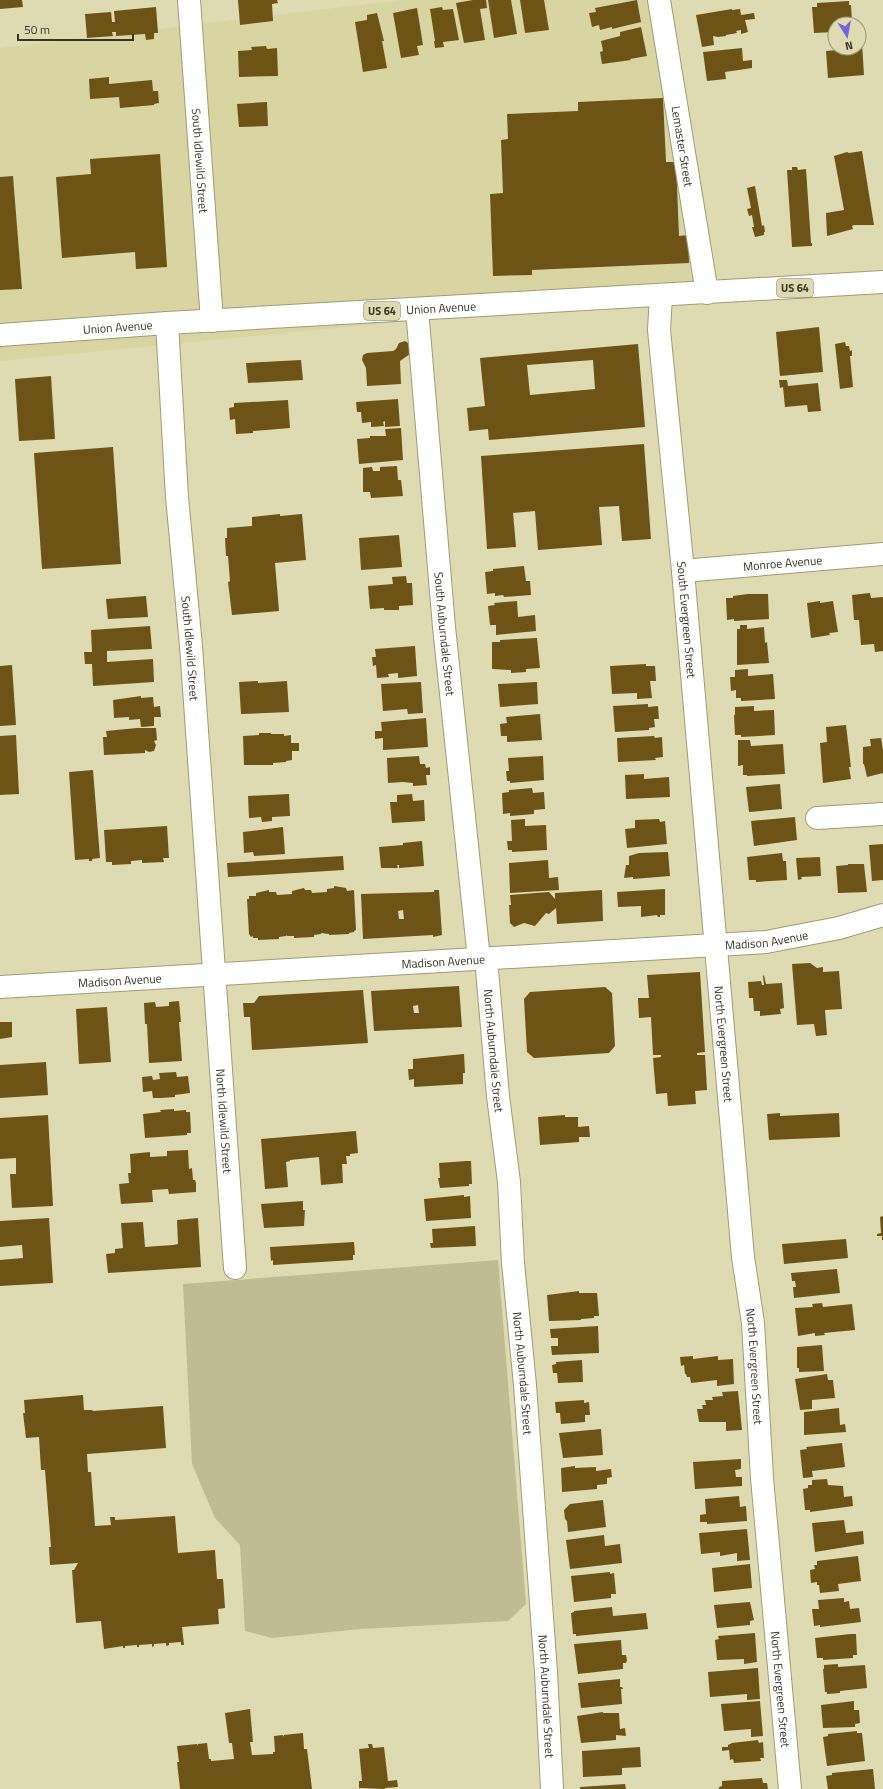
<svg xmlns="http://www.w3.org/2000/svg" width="883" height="1789" font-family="'Titillium Web',sans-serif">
<rect width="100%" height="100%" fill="#dedbb2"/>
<path fill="#d8d5a3" d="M401 0H655L703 292 0 361V48Z"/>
<path fill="#bfbc93" d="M498 1260 526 1604 508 1621 361 1629 272 1638 245 1631 240 1545 215 1518 192 1464 183 1284Z"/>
<g fill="#6e5316" fill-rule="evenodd">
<path d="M0 0H22L23 7 0 9Z"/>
<path d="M238 0H277L278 3 272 4 273 21 240 25Z"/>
<path d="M473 0H486L487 8 480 9 485 40 464 43 456 3Z"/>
<path d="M488 0H511L517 34 494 38Z"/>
<path d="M520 0H544L549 30 525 33Z"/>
<path d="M637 0 641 22 612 29V27L600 30 599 25 592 27 589 13 596 12 595 8Z"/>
<path d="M849 1V5H851L852 24H835V37L833 32 814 33 812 7H817V3Z"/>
<path d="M156 7 158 33H154V39L146 40 145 34 116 36V32H112L113 36 87 38 85 14 111 12 112 22H115L114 11Z"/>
<path d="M442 7 443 10 453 9 459 40 443 42 444 47 435 48 434 41H435L430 9Z"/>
<path d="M417 8 423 45 417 46 419 55 401 58 393 13Z"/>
<path d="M732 9V10L740 9 741 15 754 13 755 19 745 20 748 32 741 34V30L736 31 737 33 726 35V36L718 37 713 36 714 45 702 47 696 15Z"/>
<path d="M377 13 384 41H382L387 68 363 72 355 22 367 20V15Z"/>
<path d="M641 27 647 56 630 59 631 60 602 64 600 52 603 51 601 41 620 36V32Z"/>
<path d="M859 43H862L864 75 828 78 826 51 859 48Z"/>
<path d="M266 46 267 49 277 48 278 76 239 77 238 51 252 50 251 47Z"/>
<path d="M742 48 743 61 752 60V68L725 72 726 79 707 81 703 52Z"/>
<path d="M109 77V84L152 80 153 91H158L159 103 154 104V105L120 108 119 97 90 99 89 79Z"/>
<path d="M663 98 666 162H676L679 236 688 235 689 263 532 270V275L493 276 490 194 503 193 501 140 508 139 507 114 578 111V102Z"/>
<path d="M267 102 268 126 239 127 237 104Z"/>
<path d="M862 151 874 225H854L852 226 853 229 827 236 826 213 844 210 834 156 847 152 849 153Z"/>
<path d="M160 154 167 267 136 269 135 252 62 258 56 177 91 174 90 159Z"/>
<path d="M792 167H797L798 170 806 169 811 243H812V246L792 247 787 170H792Z"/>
<path d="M13 176 22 289 0 290V177Z"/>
<path d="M755 186 762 226 764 225 765 232H764V235L755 237 752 227H754L752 215 749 216 747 209 751 208 747 188Z"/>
<path d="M819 327 823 372 780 376 776 332Z"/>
<path d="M405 341 411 345 410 354 400 361 401 384 367 386 366 368 362 360 363 355 367 353 393 351 396 349 399 343Z"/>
<path d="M845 342 846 346H849L850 351 852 350V356H850L853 387 840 389 835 344Z"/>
<path d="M638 344 645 427 489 440 488 429 469 431 467 408 485 406 480 358ZM593 360 595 389 530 395 527 365Z"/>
<path d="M301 360 303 380 248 383 246 363Z"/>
<path d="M51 376 55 439 19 441 15 379Z"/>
<path d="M779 380H787L788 386 818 383 821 411 808 412 807 405 785 407 783 387 780 388Z"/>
<path d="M398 399 400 426 385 427V421L383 422 384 426 371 427V422L362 423 361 412H357L356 402Z"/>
<path d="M288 400 290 428 253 431V433L236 434 235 419 230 420 229 408 234 407V403Z"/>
<path d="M401 428 403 460 359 464 357 439 370 438V436H386L385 429Z"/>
<path d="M644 444 651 539 622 541 619 506 599 507 602 545 538 550 535 511 513 513 516 547 487 549 481 456Z"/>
<path d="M113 447 121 564 42 569 34 453Z"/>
<path d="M397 466 398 480H401L403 496 371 498 370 492H363V468L372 467 373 471H380V467Z"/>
<path d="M280 514V516L302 514 306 560 275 563 279 611 232 615 228 582 230 581 228 556H226L225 538H227V528L252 526V517Z"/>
<path d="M399 535 402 567 361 570 359 538Z"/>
<path d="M524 566 526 581H530L531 595 504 597 503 595 495 596V593L487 594 485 572 493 571V569Z"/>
<path d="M406 576 407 583H412L413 605 399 606V610H384V608L370 609 368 586 393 584 392 577Z"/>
<path d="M870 593 871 598 883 597V651L875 652 874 644 861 645 859 620H854L852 595Z"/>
<path d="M748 594H768L769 619 734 621V619L727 620 726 598H733V596Z"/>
<path d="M146 596 148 617 108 619 106 599Z"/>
<path d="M517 601 518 617 535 615 536 631 496 635V625H490L488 606 495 605 494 603Z"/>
<path d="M820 601V603L833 601 838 632 829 633 830 635 811 638 807 603Z"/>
<path d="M740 625H747V629L764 627 765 643 767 642 769 663 737 665V629H740Z"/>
<path d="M150 626 152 649 107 651V662L153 659 154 682 93 686 92 664H85L84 652H92L91 630Z"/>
<path d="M537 638 540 668 526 669V672L511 673V670L492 669V642H500V640Z"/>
<path d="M415 646 417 676 398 678V673L388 674 389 677 377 678 376 665 373 666 372 657H376L375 649Z"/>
<path d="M646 664V666H655L656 681H650L652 698 637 699V693L612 694 610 666Z"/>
<path d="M12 665 16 725 0 726V666Z"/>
<path d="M748 669V676L773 674 775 699 741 701V698H736V690L731 691 730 677H735V670Z"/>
<path d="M258 681V683L287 681 289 712 241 714 239 682Z"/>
<path d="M421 682 423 713 408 714 407 709 383 711 381 684Z"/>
<path d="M537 682 538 704 500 707 498 684Z"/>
<path d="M141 696V698L153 697 154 707 160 706 161 717H154V726L141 727 140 719 129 720V717L114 718 113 700Z"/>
<path d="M648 704V707L658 706 659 719H654L655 727 649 728V730L615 732 613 706Z"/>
<path d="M754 706V711L774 710 775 735 741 737V735H735L734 715H735V707Z"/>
<path d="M540 714 542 740 507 742V736H501L500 724 507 723 506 717Z"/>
<path d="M426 718 428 747 383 750V738L375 739V731H382L381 722Z"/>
<path d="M846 725 851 767H849L851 779 823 783 820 743 827 742 826 727Z"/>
<path d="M137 728H156L157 740 154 741 156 745 154 751 149 752 145 750V753L104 755 103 737H107L106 731Z"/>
<path d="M259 733H271V734H284V736L291 735V743H299V751H292V760L286 761V762L273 763V765H244L243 736 259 735Z"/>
<path d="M16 735 19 794 0 795V736Z"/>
<path d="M654 736 655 738 662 737 663 757 655 758 656 760 618 762 617 738Z"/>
<path d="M881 738 883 750V773L867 777 864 764H863V747L871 746 870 739Z"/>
<path d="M738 740H750L751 746 783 744 785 774 747 776V775H743V765L738 766Z"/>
<path d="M419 756 420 764H425L426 768 430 767V775H426L427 785 413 786V783L403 782 388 783 387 758Z"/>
<path d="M543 756 544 780 510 783V781H507L506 771H509L508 758Z"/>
<path d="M93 770 100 858 92 859V861H89V859L75 860 69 772Z"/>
<path d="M644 774V779L669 777 670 797 626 799 625 775Z"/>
<path d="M780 784 782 809 749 812 746 787Z"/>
<path d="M532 788 533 793 544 792 545 809 534 810V814L510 816V813L503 814 502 793 509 792V790Z"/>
<path d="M289 794 290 816 272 817V821L262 822 261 817 249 818 248 796Z"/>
<path d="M412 794 413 801 424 800 425 821 392 823 390 802H397V795Z"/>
<path d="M795 817 797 840 754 846 751 821Z"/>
<path d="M525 819V826L546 825 547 850 512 852V850H508L507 841H512L511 820Z"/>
<path d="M659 819 660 822 665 821 667 844 627 848 625 829 635 828V820Z"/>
<path d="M167 826 169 858H163L164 862 142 863V860L131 861V864L112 865V862H106L104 830Z"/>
<path d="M283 827 285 854 254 856 253 852 244 853 243 832Z"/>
<path d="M422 841 424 866 399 868V865H397L398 868H381L379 847 403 845V843Z"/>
<path d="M883 844V880L872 881 869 845Z"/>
<path d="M668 852 670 876 633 879V877L624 878 626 865H629V856L639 853Z"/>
<path d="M782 853 783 861H786L787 880 756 882V880H749L747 857Z"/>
<path d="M343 856 344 870 228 877 227 863Z"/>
<path d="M820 857 821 876 801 877 802 879 798 880 796 858Z"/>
<path d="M548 860 549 878 558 877 559 890 510 893 509 863Z"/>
<path d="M848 864H864L867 892 838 893 836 866 848 865Z"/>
<path d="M334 886 346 888 347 891 354 890 356 930 354 931V932L349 933V934L329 935V934L321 933V934L314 935V937L294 938V936H287L286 935V936L279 937V939L258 940V938H253V936L251 937 249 934 247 899H249V896H256V893L269 890V892H276L277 895 292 894V891L304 888 305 890H311L312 893 327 892V889L334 888Z"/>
<path d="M665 889V915H660V917H658L657 915 641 917V906L618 907 617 892Z"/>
<path d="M434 890H439L442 935 433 937V935L363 939 361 894 434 892ZM403 910 404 919H399L398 911Z"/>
<path d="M602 890 603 921 557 924 556 908 549 914 546 913 535 926 524 923 514 927 510 923 509 905H511L510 895 549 892 555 899V893Z"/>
<path d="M810 963 817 968 823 967V972L839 971 842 1009 825 1010 827 1035 816 1036 814 1024 797 1025 792 964Z"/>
<path d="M700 972 705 1052 697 1053V1055H705L707 1090 695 1091 696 1104 668 1106 667 1093 656 1094 653 1058 661 1057V1055H653L651 1017 639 1018 638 998H649L647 975Z"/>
<path d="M764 975 766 984 782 983 784 1008 780 1009 781 1014 760 1016V1011H754L753 998H749L748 982 761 981 762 985H764L763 976Z"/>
<path d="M459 986 462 1027 374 1031 371 991ZM418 1005 419 1013H414L413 1006Z"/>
<path d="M605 987 612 993 615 1046 609 1053 534 1058 527 1052 524 999 530 992Z"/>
<path d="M363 990 368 1043 252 1050 250 1017H244L243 1003H254L259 996Z"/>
<path d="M179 1001 181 1022H179L182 1061 149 1063 147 1024H145L144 1003 155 1002 156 1007 169 1006V1002Z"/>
<path d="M107 1007 111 1062 79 1064 76 1009Z"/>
<path d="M0 1022H12V1037L0 1039Z"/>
<path d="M464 1054 465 1073H463V1084L414 1087V1079L409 1080 408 1069H413V1059Z"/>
<path d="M46 1062 48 1095 0 1098V1065Z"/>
<path d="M176 1072 177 1077 188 1076 190 1093 175 1095V1097L161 1098H153L152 1091 143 1092 142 1077 152 1076 153 1080 160 1079 159 1073Z"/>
<path d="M174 1109V1111L186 1110V1112H190L191 1133H187V1135L145 1138 143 1114 161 1112 160 1110Z"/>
<path d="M780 1113V1116L839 1113 840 1137 769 1140 767 1114Z"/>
<path d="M48 1115 53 1206 12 1208 10 1174H16V1158L0 1159V1118Z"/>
<path d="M565 1115V1117H578V1127L589 1126 590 1137H579V1142L540 1145 538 1117Z"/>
<path d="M356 1131 358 1153 350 1154V1156H346L347 1164H342L343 1183 321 1185 319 1157 290 1160V1161L286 1162 288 1187 265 1189 261 1139Z"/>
<path d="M188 1150 189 1169 192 1168 193 1180H195L196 1183V1192L169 1194 168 1189 152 1190 153 1202 121 1204 119 1184 129 1183 128 1173H131L130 1154 150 1152V1157L167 1156V1151Z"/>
<path d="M466 1161H471L472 1184H469V1186L440 1188 438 1178H440L439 1163Z"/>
<path d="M464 1195V1197L470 1196 471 1218 426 1221 424 1199Z"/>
<path d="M303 1201V1210H305L304 1226 264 1228 261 1204Z"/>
<path d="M883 1216V1240H882V1236H877V1234L881 1233 880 1217Z"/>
<path d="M49 1218 53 1283 0 1286V1260L23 1258 22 1245 0 1247V1221Z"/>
<path d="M198 1218 201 1267 108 1273 106 1254 115 1253V1249L123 1248 121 1223 143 1222 145 1247 173 1245 178 1244 177 1220Z"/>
<path d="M475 1226 476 1246 431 1248 430 1243H433L432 1229Z"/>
<path d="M846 1239 848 1258 784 1264 782 1244Z"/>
<path d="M354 1242 355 1255H353V1260L273 1265V1260L271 1261 270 1247Z"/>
<path d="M837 1269 840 1293 794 1298 793 1287H796L795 1281H792L791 1273Z"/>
<path d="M579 1291V1293H597L599 1316H594V1318L581 1319V1320L549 1321 547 1295Z"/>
<path d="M822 1303 823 1307 852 1304 855 1330 824 1333 825 1335 815 1336V1333L798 1336 795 1308 813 1307 812 1304Z"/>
<path d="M598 1326 599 1353 552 1355 551 1346H558V1338H551L550 1329Z"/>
<path d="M822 1345 824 1371 799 1372V1368H797V1347Z"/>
<path d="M693 1356V1359L718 1356V1360L733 1359 734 1384 717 1386V1380L691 1383 690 1377H687L686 1374H685L684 1365 681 1366 680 1357Z"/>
<path d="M582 1360 583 1382 558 1383 557 1373H553L552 1365 556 1364V1362Z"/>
<path d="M827 1374 828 1380H833L835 1398 812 1400V1409L800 1410 795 1379Z"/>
<path d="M738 1391 742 1430 726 1431V1422H699L697 1409H703L702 1405H706L705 1400H713L712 1397 723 1396 722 1392Z"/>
<path d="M83 1395 84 1410H92L93 1411 163 1406 166 1448 87 1454 88 1472H91L95 1526 111 1525 110 1517H115V1520L175 1516 178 1553 215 1550 217 1579H223L225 1608 218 1609 219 1624 182 1627 184 1645H181V1642L169 1643V1645L166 1646V1643L154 1644V1646L152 1647V1644L139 1645V1647H137V1645L125 1646V1648H123V1646L104 1649 101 1621 76 1623 72 1570H74L78 1563 50 1565 49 1547H51L45 1470H41L39 1437 26 1438 23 1413H25L24 1400Z"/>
<path d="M584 1400V1403L589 1402 590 1415H585V1422L561 1424 560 1413H556L555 1402Z"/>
<path d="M839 1408 840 1425 845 1424 846 1432 804 1435V1412Z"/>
<path d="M601 1429 603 1455 563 1458 559 1433Z"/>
<path d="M842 1443 845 1467 812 1471 813 1477 803 1478 800 1450 807 1449 806 1447Z"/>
<path d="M741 1459V1469L735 1470 736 1477H742V1486L695 1489 693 1462Z"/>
<path d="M575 1466V1468L596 1467V1471L611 1469 612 1477 607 1478V1484L597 1485V1489L562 1492 561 1468Z"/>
<path d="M827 1479 828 1485 843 1486 844 1497 852 1496 853 1506 810 1512V1510H805L803 1489 808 1488V1485H812V1480Z"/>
<path d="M739 1496 740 1507 746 1506 747 1521 707 1524V1522H700V1515L706 1514 705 1499Z"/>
<path d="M603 1500 606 1527 568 1532 567 1521 565 1519 564 1510 570 1504Z"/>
<path d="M844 1520 846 1533 863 1531 864 1544 815 1552 812 1523Z"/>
<path d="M747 1529 750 1560 737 1561V1553L720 1556V1552L701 1554 699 1533Z"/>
<path d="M604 1535 605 1546 620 1544 622 1563 570 1569 566 1540Z"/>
<path d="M858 1556 861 1581 838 1584 839 1591 820 1593 819 1585H817V1582L811 1583 810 1570 815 1569 814 1565H817V1561Z"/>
<path d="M750 1564 752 1588 714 1592 712 1568Z"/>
<path d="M610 1572V1574L614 1573 616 1594H611V1598L574 1602 571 1576Z"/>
<path d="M844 1598V1602L849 1601 850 1609 859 1608 861 1622 820 1627V1625L814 1626 812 1609H819L818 1600Z"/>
<path d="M750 1602 754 1620 750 1621V1625L717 1628 714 1605Z"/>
<path d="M612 1607 613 1616 646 1613 648 1629 576 1636V1634H573L571 1613 574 1612V1611Z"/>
<path d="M755 1633 757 1662 744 1664V1659L717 1660 715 1640 719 1639 718 1636Z"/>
<path d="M850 1634H856L857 1655H853V1658L823 1660V1658H817L815 1638Z"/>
<path d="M621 1640 622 1655H626L627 1660 626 1663H623V1669L578 1674 574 1644Z"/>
<path d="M838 1664V1667L865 1665 867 1688 840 1691V1693L827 1694V1692H825L823 1669H824V1665Z"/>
<path d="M758 1668 760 1699 747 1700V1694L710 1697 708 1672Z"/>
<path d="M620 1679V1687H622L623 1689H621L622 1704 581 1708 578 1683Z"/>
<path d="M760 1701 763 1736 751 1737V1729L724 1731 721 1704Z"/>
<path d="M854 1701V1710H859L860 1723 855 1724V1727L823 1728 821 1705Z"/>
<path d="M250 1709 253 1742H250L252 1755 273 1754V1752H275L274 1736 283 1735V1737L284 1735 293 1734V1736V1734L303 1733 304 1749H307L312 1789H180L177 1762H179L177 1746 197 1744V1746L198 1744 207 1743 209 1759H211V1761L234 1759 232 1743H229L225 1713Z"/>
<path d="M603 1712V1713H619L620 1729 625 1728 626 1736 616 1735V1740L581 1743 577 1716Z"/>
<path d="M857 1731V1733H862L865 1761 827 1766 823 1737 828 1736V1734Z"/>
<path d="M758 1740 759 1743 763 1742 764 1758H760L761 1761 734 1763 733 1759 730 1760 729 1750 722 1751V1747H728V1745L732 1743Z"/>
<path d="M368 1744H372L373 1748 384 1747 388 1781 397 1780 398 1787 385 1788V1789L359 1788V1781H362L359 1749 369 1748Z"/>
<path d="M640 1747 641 1767 622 1768V1775L583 1777 582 1751Z"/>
<path d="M873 1769 875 1789H828L826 1776 832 1775V1773Z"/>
<path d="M762 1778 763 1783H767L768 1789H719V1787L722 1786V1781Z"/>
<path d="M625 1784 626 1789H580V1787Z"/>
</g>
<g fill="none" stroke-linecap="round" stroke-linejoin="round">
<g stroke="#9e9c74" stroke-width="24">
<g id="minor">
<path id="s1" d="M189 0 212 321"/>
<path id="s2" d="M659 0 707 293"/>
<path id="s3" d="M661 295 659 330 683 571 743 1257 753 1323 762 1478 790 1789"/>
<path id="s4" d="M417 309 444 627 479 959"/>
<path id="s5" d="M167 323 177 497 191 646 235 1268"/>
<path id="s6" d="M683 571 883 554"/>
<path d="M817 818 883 814"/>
<path id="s7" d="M486 958 498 1096 509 1182 513 1263 525 1385 546 1672 552 1789"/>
<path id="s8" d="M0 987 766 942 839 928 883 915"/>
</g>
</g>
<g stroke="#9e9c74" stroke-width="24">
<g id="major">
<path id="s9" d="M0 335 167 323 883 282"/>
</g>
</g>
<use href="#minor" stroke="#fff" stroke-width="22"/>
<use href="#major" stroke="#fff" stroke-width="22"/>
</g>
<g text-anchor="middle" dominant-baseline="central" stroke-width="4" stroke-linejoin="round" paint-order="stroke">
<g fill="#dedbb2" stroke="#69684f" stroke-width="1">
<rect x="777" y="279" width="36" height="18" rx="3"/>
<rect x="364" y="302" width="36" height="18" rx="3"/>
</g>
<g font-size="11" font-weight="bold" fill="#373625">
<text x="795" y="288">US 64</text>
<text x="382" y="311">US 64</text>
</g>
<g font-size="12" fill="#373625" stroke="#dedbb2">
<text stroke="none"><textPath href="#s2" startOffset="148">Lemaster Street</textPath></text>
<text stroke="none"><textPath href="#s1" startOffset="161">South Idlewild Street</textPath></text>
<text stroke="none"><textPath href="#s9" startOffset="442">Union Avenue</textPath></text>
<text stroke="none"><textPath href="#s9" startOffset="118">Union Avenue</textPath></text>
<text stroke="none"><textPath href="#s6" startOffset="100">Monroe Avenue</textPath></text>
<text stroke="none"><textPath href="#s3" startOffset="326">South Evergreen Street</textPath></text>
<text stroke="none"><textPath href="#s4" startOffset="326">South Auburndale Street</textPath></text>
<text stroke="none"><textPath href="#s5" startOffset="326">South Idlewild Street</textPath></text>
<text stroke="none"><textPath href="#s8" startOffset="768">Madison Avenue</textPath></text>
<text stroke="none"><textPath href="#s8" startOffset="444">Madison Avenue</textPath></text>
<text stroke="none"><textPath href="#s8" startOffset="120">Madison Avenue</textPath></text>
<text stroke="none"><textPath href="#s3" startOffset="752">North Evergreen Street</textPath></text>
<text stroke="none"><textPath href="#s7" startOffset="93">North Auburndale Street</textPath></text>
<text stroke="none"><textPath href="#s5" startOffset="800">North Idlewild Street</textPath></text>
<text stroke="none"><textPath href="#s3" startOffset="1076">North Evergreen Street</textPath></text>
<text stroke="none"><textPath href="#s7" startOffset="417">North Auburndale Street</textPath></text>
<text stroke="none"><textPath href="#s3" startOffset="1400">North Evergreen Street</textPath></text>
<text stroke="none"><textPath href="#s7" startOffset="741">North Auburndale Street</textPath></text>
</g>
</g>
<g transform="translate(847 36) rotate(169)"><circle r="19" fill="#dedbb2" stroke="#9b997a"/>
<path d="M0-3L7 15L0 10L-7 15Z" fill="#7366e1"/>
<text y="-6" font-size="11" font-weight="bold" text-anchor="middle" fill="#373625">N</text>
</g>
<path d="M18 34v6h115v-6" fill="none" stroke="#373625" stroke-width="2"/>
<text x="24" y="34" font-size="12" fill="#373625" stroke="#dedbb2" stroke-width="3" paint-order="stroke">50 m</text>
</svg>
